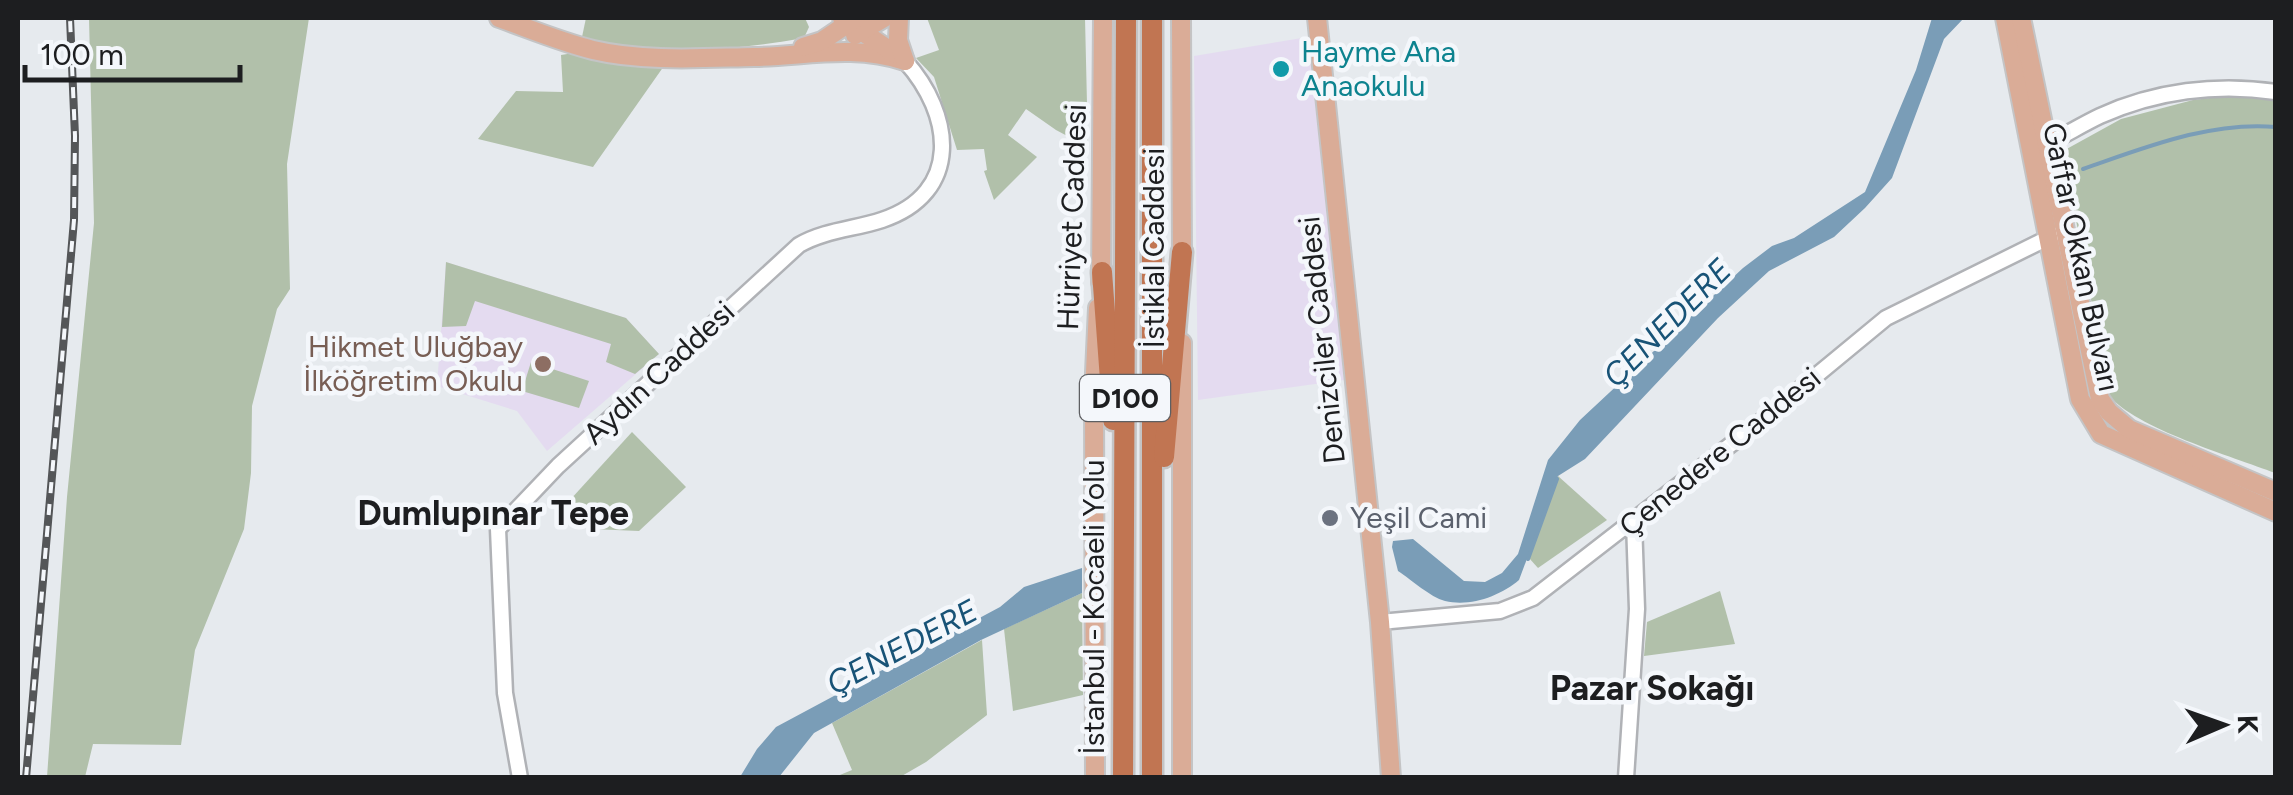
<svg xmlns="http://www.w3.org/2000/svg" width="2293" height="795" viewBox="0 0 2293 795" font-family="Figtree,sans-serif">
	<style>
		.education { fill: #e4dbf0 }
		.green { fill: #b1c0aa }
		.water { fill: #7a9db7 }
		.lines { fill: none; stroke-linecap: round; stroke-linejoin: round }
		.stream { stroke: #7a9db7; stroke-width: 4 }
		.minor-casing { stroke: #b0b2b6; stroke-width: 19 }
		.major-casing { stroke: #c4c4c5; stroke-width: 22 }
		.highway-casing { stroke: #c4c4c5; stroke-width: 25 }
		.minor { stroke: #fff; stroke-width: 14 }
		.major { stroke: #daac97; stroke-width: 18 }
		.highway { stroke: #c17552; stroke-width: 20 }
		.rail-casing { stroke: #545658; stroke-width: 8 }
		.rail { stroke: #f4f7fb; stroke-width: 4; stroke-dasharray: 11; stroke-linecap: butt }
		.culture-dot { fill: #0f9aa8; stroke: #f4f7fb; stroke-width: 4 }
		.education-dot { fill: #8d6e63; stroke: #f4f7fb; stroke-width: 4 }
		.worship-dot { fill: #6b7280; stroke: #f4f7fb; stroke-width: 4 }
		.labels { text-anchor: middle; stroke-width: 9; stroke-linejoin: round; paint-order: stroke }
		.shield { fill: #f4f7fb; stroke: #5e5f62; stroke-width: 2.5 }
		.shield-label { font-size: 28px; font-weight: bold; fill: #1d1e20 }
		.culture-label { font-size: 30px; fill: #0d838f; stroke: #f4f7fb; text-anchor: start }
		.street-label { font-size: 30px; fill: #1d1e20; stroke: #f4f7fb }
		.education-label { font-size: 30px; fill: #785e54; stroke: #f4f7fb; text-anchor: end }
		.worship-label { font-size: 30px; fill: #5b616d; stroke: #f4f7fb; text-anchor: start }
		.water-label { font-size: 32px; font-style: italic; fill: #185377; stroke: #f4f7fb }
		.quarter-label { font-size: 35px; font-weight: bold; fill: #1d1e20; stroke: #f4f7fb }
	</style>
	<rect width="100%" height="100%" fill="#e6eaee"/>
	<g class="education">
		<polygon points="1308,37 1344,380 1198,400 1194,56"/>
		<polygon points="446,262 626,318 659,354 547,451 517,411 437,386"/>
	</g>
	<g class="green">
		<polygon points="89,18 309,18 287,164 290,289 277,309 252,406 251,473 244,529 195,650 181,745 93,744 85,777 47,777 67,497 94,223"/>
		<path d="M 586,18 L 805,18 L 809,27 L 804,38 C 732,51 654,56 582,37 Z"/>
		<polygon points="927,18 1085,18 1088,147 1056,130 1026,109 1008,135 1037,157 994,200 984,171 987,170 984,149 957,150 934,77 916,58 939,50"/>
		<polygon points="592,50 671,56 593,167 478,139 516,91 563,92 561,55"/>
		<path d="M 2235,95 L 2275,100 L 2275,473 C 2234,457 2134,428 2109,395 L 2063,151 L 2121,119 L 2193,100 Z"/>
		<polygon points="446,262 626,318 659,354 635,374 606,362 611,344 475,301 466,326 442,327"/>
		<polygon points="531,362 589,381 579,408 522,391"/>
		<polygon points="632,432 686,487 639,531 591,529 570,500"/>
		<polygon points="1558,476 1607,520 1538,568 1529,558"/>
		<polygon points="1720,591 1735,644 1644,656 1647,622"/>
		<polygon points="1082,593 1083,695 1013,711 1004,629"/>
		<polygon points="982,640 987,715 926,762 900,777 835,777 852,770 832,723"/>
	</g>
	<g class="water">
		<path d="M 1932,18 L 1964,18 L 1944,39 L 1892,178 L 1865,208 L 1834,237 L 1769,271 L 1718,318 L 1585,459 L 1558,476 L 1519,580 C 1500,596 1471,607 1445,601 C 1430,597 1412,580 1398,571 L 1392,547 L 1393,541 L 1413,539 L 1464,581 L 1485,582 L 1502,573 L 1518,554 L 1548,460 L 1580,420 L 1743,268 L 1772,246 L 1794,238 L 1865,192 L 1916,70 Z"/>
		<polygon points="1082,568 1082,593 981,640 814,733 779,777 740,777 757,749 776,727 1000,607 1024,587"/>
	</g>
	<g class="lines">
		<g class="stream">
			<path d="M 2083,169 C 2144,148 2210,121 2276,127"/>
			<polyline points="1528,559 1557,479"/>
		</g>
		<g class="minor-casing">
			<g id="minor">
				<path d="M 2038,148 C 2059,139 2079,126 2100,116 C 2155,91 2217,83 2276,92"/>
				<polyline points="1380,622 1500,611 1533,598 1760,422 1886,318 2054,235"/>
				<path d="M 520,778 L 505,693 L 498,529 L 558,466 L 799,245 C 825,230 855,229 882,220 C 963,193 953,114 905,61"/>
				<polyline points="1626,778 1637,609 1634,522"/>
			</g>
		</g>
		<g class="major-casing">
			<g id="major">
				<path d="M 499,18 C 530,29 561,42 593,50 C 644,62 702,58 754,57 C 807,56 853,44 905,61"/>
				<polyline points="842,18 895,54"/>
				<polyline points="899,18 898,40 905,61"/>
				<polyline points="1181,18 1182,262"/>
				<polyline points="1317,18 1380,622 1391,778"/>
				<polyline points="2005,18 2080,399 2101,434 2276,512"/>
				<polyline points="2021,18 2100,399 2109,412 2129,429 2276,492"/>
				<polyline points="855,35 884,18"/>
				<polyline points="803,47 822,41 856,18"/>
				<polyline points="1101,282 1103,18"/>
				<polyline points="1095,778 1094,394 1098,308"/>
				<polyline points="1182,778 1182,343"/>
			</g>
		</g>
		<g class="highway-casing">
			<g id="highway">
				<polyline points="1152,18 1152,778"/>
				<polyline points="1102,272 1113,420"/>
				<polyline points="1164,457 1182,252"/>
				<polyline points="1123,778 1126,18"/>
			</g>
		</g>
		<use href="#minor" class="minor"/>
		<use href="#major" class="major"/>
		<use href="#highway" class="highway"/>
		<g class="rail-casing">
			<polyline id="rail" points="26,778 74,220 75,136 70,18"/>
		</g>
		<use href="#rail" class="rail"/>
	</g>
	<circle class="culture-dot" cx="1281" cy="69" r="10"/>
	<circle class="education-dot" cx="543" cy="364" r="10"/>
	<circle class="worship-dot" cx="1330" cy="518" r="10"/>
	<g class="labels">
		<rect class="shield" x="1080" y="375" width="90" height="46" rx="8"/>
		<g class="shield-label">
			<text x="1125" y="408">D100</text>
		</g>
		<g class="culture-label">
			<text x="1301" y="62">Hayme Ana<tspan x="1301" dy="34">Anaokulu</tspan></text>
		</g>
		<g class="street-label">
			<text transform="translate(1072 217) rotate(-88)" y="10">Hürriyet Caddesi</text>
			<text transform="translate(1154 248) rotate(-90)" y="10">İstiklal Caddesi</text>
			<text transform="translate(2081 257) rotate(78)" y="10">Gaffar Okkan Bulvarı</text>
			<text transform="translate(1322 340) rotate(-96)" y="10">Denizciler Caddesi</text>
			<text transform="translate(659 373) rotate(-43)" y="10">Aydın Caddesi</text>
			<text transform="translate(1720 452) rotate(-39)" y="10">Çenedere Caddesi</text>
			<text transform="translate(1094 607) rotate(-90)" y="10">İstanbul - Kocaeli Yolu</text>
		</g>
		<g class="education-label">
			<text x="523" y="357">Hikmet Uluğbay<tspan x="523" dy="34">İlköğretim Okulu</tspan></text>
		</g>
		<g class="worship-label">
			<text x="1350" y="528">Yeşil Cami</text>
		</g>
		<g class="water-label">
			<text transform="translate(1667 323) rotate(-45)" y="11">ÇENEDERE</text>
			<text transform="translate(902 647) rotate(-28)" y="11">ÇENEDERE</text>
		</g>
		<g class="quarter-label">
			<text x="493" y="525">Dumlupınar Tepe</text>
			<text x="1652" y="700">Pazar Sokağı</text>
		</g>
	</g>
	<rect width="2293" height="795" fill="none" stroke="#1d1e20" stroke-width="40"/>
	<g transform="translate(2223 725) rotate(88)" stroke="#f4f7fb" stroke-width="8" paint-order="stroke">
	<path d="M0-8L18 38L0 25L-18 38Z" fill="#1d1e20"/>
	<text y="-15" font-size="28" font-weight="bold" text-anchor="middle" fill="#1d1e20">K</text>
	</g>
	<path d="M25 65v15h215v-15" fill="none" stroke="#1d1e20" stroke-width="5"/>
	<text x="40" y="65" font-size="30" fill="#1d1e20" stroke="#f4f7fb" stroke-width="8" paint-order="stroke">100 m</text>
</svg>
